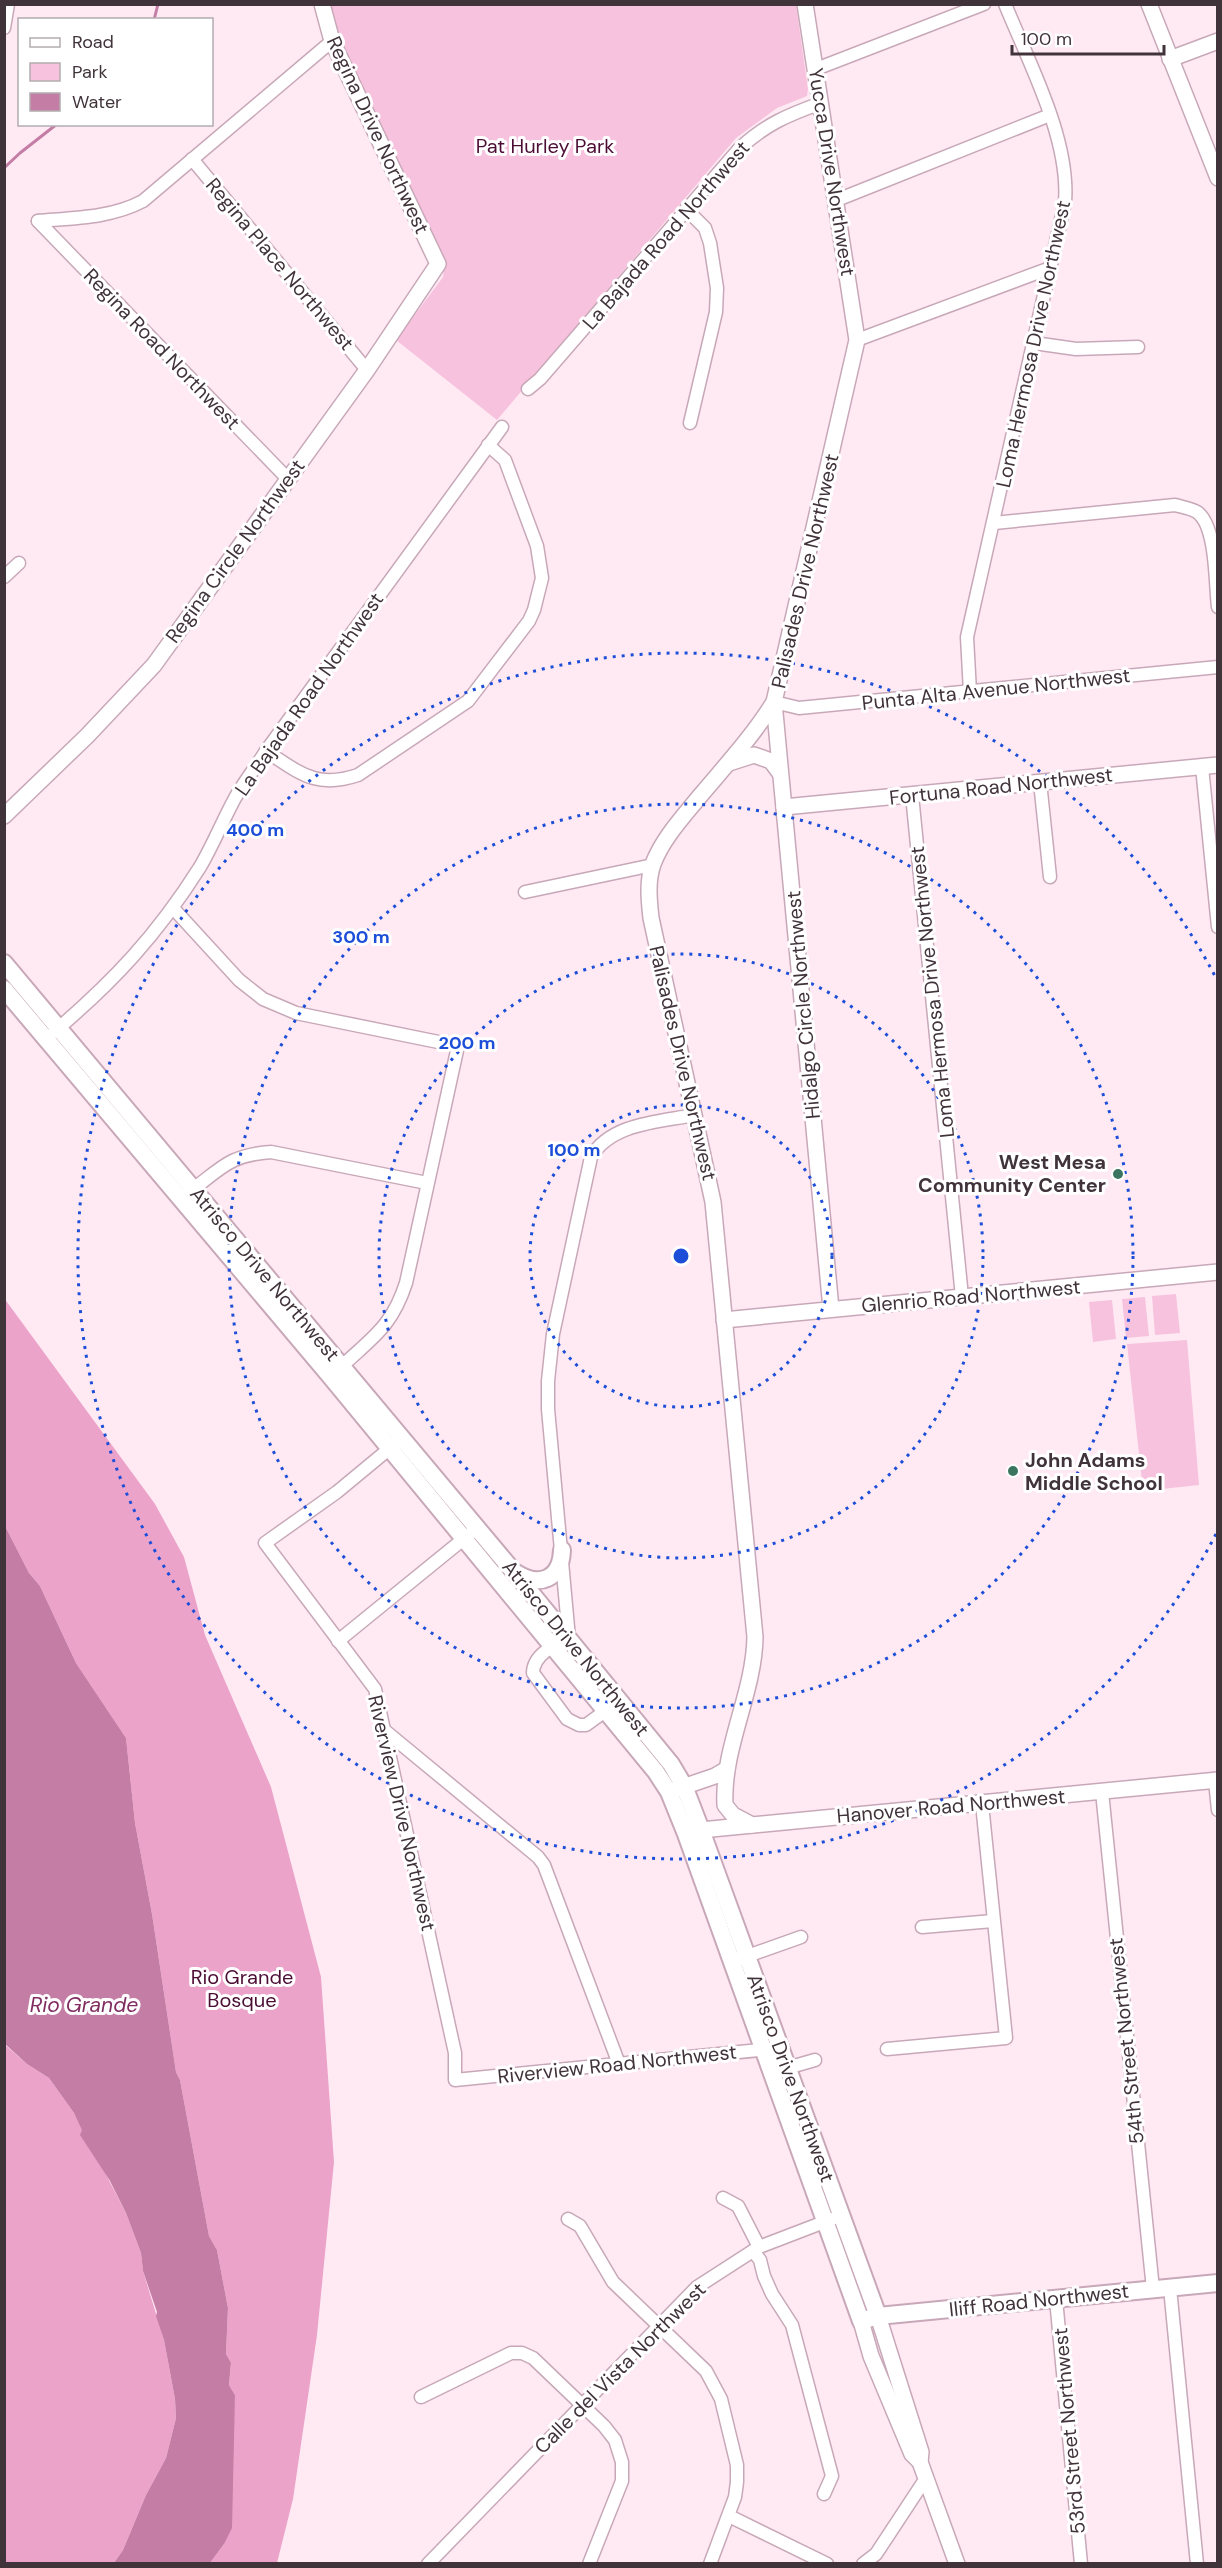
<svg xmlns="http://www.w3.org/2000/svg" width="1222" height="2568" viewBox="0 0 1222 2568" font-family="'DM Sans',sans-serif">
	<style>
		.green { fill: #f7c2de }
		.forest { fill: #eca3ca }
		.water { fill: #c47da4 }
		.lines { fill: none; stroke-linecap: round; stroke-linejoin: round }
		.stream { stroke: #c47da4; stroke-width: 3 }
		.minor-casing { stroke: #c8a8b8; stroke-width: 15 }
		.tertiary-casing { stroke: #c8a8b8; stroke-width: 18 }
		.secondary-casing { stroke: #c8a8b8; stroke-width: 20 }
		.minor { stroke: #fff; stroke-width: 12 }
		.tertiary { stroke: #fff; stroke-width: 15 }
		.secondary { stroke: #fff; stroke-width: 16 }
		.ring { fill: none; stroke: #1d4ed8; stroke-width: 3; stroke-dasharray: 3 6 }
		.poi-dot { fill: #3b755f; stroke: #fff; stroke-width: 2 }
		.labels { text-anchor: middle; stroke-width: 6; stroke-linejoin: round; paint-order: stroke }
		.street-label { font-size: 20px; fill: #40333a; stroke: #fff }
		.park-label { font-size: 20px; fill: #4c0d35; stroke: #fff }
		.poi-label { font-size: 20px; font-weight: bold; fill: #40333a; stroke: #fff; text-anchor: end }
		.water-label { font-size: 21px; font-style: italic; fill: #812d61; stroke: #fff }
		.centre { fill: #1d4ed8; stroke: #fff; stroke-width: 3 }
		.ring-label { font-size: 18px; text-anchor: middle; font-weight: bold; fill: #1d4ed8; stroke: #fff; stroke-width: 6; stroke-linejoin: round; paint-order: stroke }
	</style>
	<rect width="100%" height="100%" fill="#ffeaf4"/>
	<g class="green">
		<polygon points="328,5 796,5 808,89 807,96 777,108 736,138 497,420 396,340 443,277 445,260 342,45"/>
		<polygon points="1176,1294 1180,1333 1155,1335 1152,1296"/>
		<polygon points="1145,1297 1149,1336 1126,1338 1122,1299"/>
		<polygon points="1112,1300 1116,1339 1093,1342 1089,1302"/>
		<polygon points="1187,1340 1199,1485 1143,1491 1127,1344"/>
	</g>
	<g class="forest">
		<polygon points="4,1298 155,1504 184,1557 205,1635 271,1787 321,1977 334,2162 317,2335 293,2499 277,2563 210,2563 224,2544 235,2395 229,2385 231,2364 226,2354 228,2308 217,2250 209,2236 180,2080 176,2072 152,1914 135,1823 126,1738 76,1663 40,1586 29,1573 5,1526"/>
		<polygon points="4,2044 27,2064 49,2078 74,2113 126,2213 141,2253 143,2271 164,2340 175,2399 176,2418 166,2458 146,2495 123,2550 114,2563 5,2563"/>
	</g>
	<polygon class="water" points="5,1526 29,1573 40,1586 76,1663 126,1738 135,1823 152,1914 176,2072 180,2080 209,2236 217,2250 228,2308 226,2354 231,2363 229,2385 235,2395 232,2528 224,2544 210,2563 114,2563 123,2550 146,2495 166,2458 176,2418 175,2399 164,2340 156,2316 157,2312 143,2271 141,2253 126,2213 110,2181 80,2135 82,2130 74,2113 49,2078 27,2064 5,2044"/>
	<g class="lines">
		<g class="stream">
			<polyline points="154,20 158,4"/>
			<polyline points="4,168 20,153 57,124"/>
		</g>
		<g class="minor-casing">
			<g id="minor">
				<polyline points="4,28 8,4"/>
				<polyline points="816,69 984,4"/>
				<polyline points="192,159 367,370"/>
				<polyline points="837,200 1050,115"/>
				<polyline points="686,209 705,228 710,243 717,288 716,312 690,423"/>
				<polyline points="38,221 287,478"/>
				<path d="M 38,221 C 74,218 111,218 143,201 L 332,41"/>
				<polyline points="857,340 1050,268"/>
				<polyline points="1034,343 1076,349 1138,347"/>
				<path d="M 528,389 L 540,379 L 740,148 C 766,124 788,115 821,103"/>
				<path d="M 994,523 L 1175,505 C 1182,507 1190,508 1197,512 C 1217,526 1215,584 1218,607"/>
				<polyline points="4,577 19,563"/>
				<path d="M 970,692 L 967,637 L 1065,202 C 1070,139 1029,63 1005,4"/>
				<polyline points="774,702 799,708 1218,667"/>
				<path d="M 266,751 C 300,773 316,789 358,775 L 468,701 L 529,621 L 534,610 L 542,578 L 537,546 L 505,460 L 488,445"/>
				<polyline points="1202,767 1218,927"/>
				<polyline points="1040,782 1050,877"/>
				<polyline points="912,795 962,1297"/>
				<polyline points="525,892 653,865"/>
				<path d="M 173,908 L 239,980 L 263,999 L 296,1013 L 458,1046 L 406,1283 C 391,1329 371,1338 338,1370"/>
				<path d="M 54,1032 C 114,981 157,935 200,867 C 213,845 223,820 235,798 C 244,782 256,767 266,751 L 502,427"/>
				<path d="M 188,1193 C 221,1169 228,1155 271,1152 L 427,1183"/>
				<polyline points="395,1444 337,1492 265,1543 375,1689 455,2053 455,2080 770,2049"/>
				<polyline points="338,1641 477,1528"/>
				<path d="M 612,1706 L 586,1725 L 579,1725 L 567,1719 L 533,1673 C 533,1655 554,1645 569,1638 L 548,1409 L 548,1381 L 553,1334 L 591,1157 C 611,1123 659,1122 694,1115"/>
				<polyline points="384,1730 538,1857 544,1865 619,2064"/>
				<polyline points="1215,1781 1218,1810"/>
				<polyline points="1102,1792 1153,2289"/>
				<polyline points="922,1927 993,1921"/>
				<polyline points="739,1959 801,1937"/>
				<polyline points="887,2049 1006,2038 982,1804"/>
				<polyline points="787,2068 815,2060"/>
				<polyline points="723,2198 738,2206 759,2247"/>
				<polyline points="568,2219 580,2226 613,2282 706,2371 721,2399 737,2465 737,2482 735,2497 710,2564"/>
				<polyline points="753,2251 760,2260 764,2276 772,2294 792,2325 832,2476 824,2494"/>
				<polyline points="1170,2288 1197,2564"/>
				<polyline points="1056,2299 1081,2564"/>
				<polyline points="421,2397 511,2353 522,2353 533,2358 604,2426 615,2440 622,2462 622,2481 589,2564"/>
				<polyline points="729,2516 827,2564"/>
				<polyline points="428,2564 697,2287 759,2247 832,2219"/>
				<polyline points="863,2564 876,2554 926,2478"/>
			</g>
		</g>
		<g class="tertiary-casing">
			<g id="tertiary">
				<polyline points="1149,4 1218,178"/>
				<polyline points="1170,59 1218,41"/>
				<polyline points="774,702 831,1309"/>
				<polyline points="729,763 754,755 771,761 780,773"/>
				<polyline points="784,807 1218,765"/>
				<polyline points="4,816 87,736 154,665 367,370 438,264 332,41 322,4"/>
				<polyline points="724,1320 1218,1272"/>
				<polyline points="674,1790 715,1776 727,1769"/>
				<path d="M 752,1825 L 733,1815 L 725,1805 C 722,1748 754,1694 755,1637 L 713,1202 L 651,918 C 649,900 647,881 653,864 C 663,838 683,817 700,796 C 726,765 753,736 774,702 L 857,340 L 805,4"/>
				<polyline points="691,1833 701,1830 1218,1780"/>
				<polyline points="878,2316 921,2452 920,2462"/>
				<polyline points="861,2321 871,2356 912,2454 920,2462 957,2564"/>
			</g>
		</g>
		<g class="secondary-casing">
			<g id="secondary">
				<polyline points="4,963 513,1571 671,1764 684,1786 701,1830 878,2316"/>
				<polyline points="4,989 331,1377 656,1772 669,1792 686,1834 861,2321 878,2316 1218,2283"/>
				<path d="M 516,1573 C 540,1588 561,1579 562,1550"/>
			</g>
		</g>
		<use href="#minor" class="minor"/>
		<use href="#tertiary" class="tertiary"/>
		<use href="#secondary" class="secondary"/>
	</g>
	<g class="ring">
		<circle cx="681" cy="1256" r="151"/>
		<circle cx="681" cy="1256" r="302"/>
		<circle cx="681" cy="1256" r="452"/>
		<path d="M1216 1534A603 603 0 1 1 1216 978"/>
	</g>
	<g class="poi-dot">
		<circle cx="1118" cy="1174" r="6"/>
		<circle cx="1013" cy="1471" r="6"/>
	</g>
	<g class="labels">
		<g class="street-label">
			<text transform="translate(378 135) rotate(65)" y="7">Regina Drive Northwest</text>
			<text transform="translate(832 172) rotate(81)" y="7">Yucca Drive Northwest</text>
			<text transform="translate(666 235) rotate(-49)" y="7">La Bajada Road Northwest</text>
			<text transform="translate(280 264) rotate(50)" y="7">Regina Place Northwest</text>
			<text transform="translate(1033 344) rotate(-78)" y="7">Loma Hermosa Drive Northwest</text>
			<text transform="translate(162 349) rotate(46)" y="7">Regina Road Northwest</text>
			<text transform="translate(235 551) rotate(-54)" y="7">Regina Circle Northwest</text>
			<text transform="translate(805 571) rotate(-77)" y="7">Palisades Drive Northwest</text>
			<text transform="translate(996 689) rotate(-6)" y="7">Punta Alta Avenue Northwest</text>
			<text transform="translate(309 694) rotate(-55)" y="7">La Bajada Road Northwest</text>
			<text transform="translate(1001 786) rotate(-6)" y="7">Fortuna Road Northwest</text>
			<text transform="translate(932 992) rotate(-96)" y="7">Loma Hermosa Drive Northwest</text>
			<text transform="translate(803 1005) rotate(-95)" y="7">Hidalgo Circle Northwest</text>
			<text transform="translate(683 1063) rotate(77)" y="7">Palisades Drive Northwest</text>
			<text transform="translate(265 1274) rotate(50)" y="7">Atrisco Drive Northwest</text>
			<text transform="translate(971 1296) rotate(-5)" y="7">Glenrio Road Northwest</text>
			<text transform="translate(576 1648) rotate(51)" y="7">Atrisco Drive Northwest</text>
			<text transform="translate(951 1806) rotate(-5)" y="7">Hanover Road Northwest</text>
			<text transform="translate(402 1813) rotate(77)" y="7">Riverview Drive Northwest</text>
			<text transform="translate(1126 2041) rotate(-96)" y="7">54th Street Northwest</text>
			<text transform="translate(617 2064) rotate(-6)" y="7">Riverview Road Northwest</text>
			<text transform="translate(791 2078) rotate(70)" y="7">Atrisco Drive Northwest</text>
			<text transform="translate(1039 2300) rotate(-6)" y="7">Iliff Road Northwest</text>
			<text transform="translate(620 2368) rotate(-45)" y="7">Calle del Vista Northwest</text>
			<text transform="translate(1069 2431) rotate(-95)" y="7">53rd Street Northwest</text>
		</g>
		<g class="park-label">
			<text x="545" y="153">Pat Hurley Park</text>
			<text x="242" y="1984">Rio Grande<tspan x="242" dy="23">Bosque</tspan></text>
		</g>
		<g class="poi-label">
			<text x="1106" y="1169">West Mesa<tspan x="1106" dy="23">Community Center</tspan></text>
			<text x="1025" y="1467" text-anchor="start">John Adams<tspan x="1025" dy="23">Middle School</tspan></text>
		</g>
		<g class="water-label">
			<text x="84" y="2012">Rio Grande</text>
		</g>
	</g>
	<circle cx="681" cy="1256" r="9" class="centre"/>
	<g class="ring-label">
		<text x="255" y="836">400 m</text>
		<text x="361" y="943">300 m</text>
		<text x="467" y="1049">200 m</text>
		<text x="574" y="1156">100 m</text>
	</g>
	<rect width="1222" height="2568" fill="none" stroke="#40333a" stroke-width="12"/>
	<rect x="18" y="18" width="195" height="108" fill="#ffffff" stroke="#b3adb0" stroke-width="1.5"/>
	<rect x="30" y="38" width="30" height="9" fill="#ffffff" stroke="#b3adb0" stroke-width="1.5"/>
	<text x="72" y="48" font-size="18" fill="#40333a">Road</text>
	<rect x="30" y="63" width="30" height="18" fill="#f7c2de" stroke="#b3adb0" stroke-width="1.5"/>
	<text x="72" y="78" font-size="18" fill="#40333a">Park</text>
	<rect x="30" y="93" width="30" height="18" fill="#c47da4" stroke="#b3adb0" stroke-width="1.5"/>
	<text x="72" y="108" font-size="18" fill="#40333a">Water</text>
	<path d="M1012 45v9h152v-9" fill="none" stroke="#40333a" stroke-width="3"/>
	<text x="1021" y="45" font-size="18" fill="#40333a" stroke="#ffffff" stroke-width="4.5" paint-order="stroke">100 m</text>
</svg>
